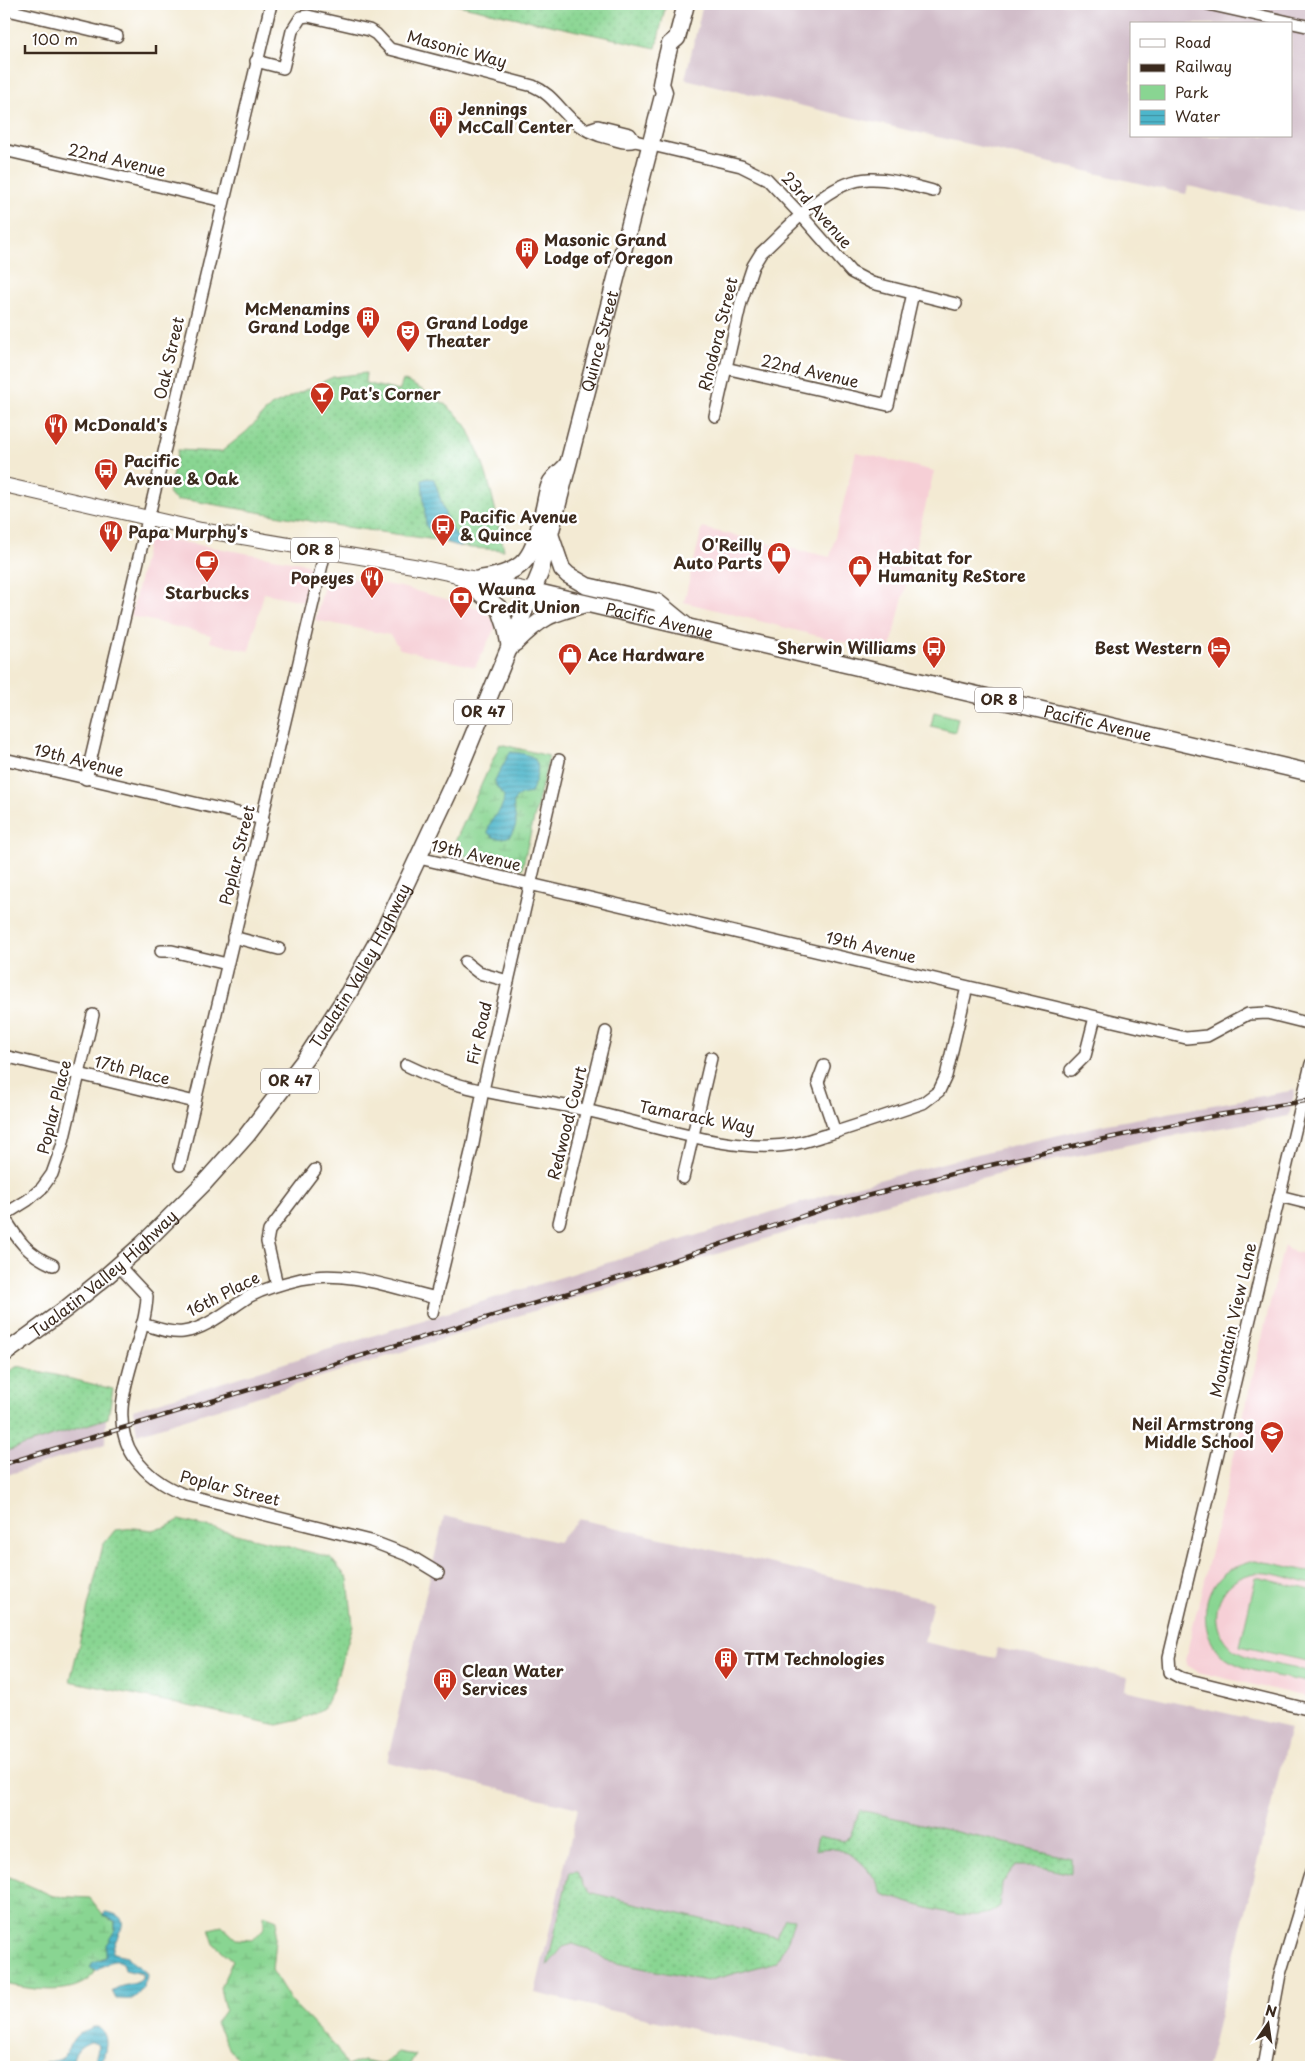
<svg xmlns="http://www.w3.org/2000/svg" width="1315" height="2071" viewBox="0 0 1315 2071" font-family="'Playpen Sans',sans-serif">
	<style>
		.built { fill: #f6cfd6 }
		.industrial { fill: #d1bdc9; fill-rule: evenodd }
		.grass { fill: url(#grass-dots); stroke: #628058 }
		.wetland { fill: url(#wetland-marsh); stroke: #628058 }
		.park { fill: #89d592; stroke: #628058 }
		.water { fill: url(#water-rules); stroke: #447074 }
		.lines { fill: none; stroke-linecap: round; stroke-linejoin: round }
		.minor-casing { stroke: #574739; stroke-width: 14 }
		.major-casing { stroke: #574739; stroke-width: 16 }
		.highway-casing { stroke: #574739; stroke-width: 19 }
		.minor { stroke: #fff; stroke-width: 11 }
		.major { stroke: #fff; stroke-width: 14 }
		.highway { stroke: #fff; stroke-width: 16 }
		.rail-casing { stroke: #3b2a1e; stroke-width: 4.5 }
		.rail { stroke: #fff; stroke-width: 2.5; stroke-dasharray: 8; stroke-linecap: butt }
		.labels { text-anchor: middle; stroke-width: 5; stroke-linejoin: round; paint-order: stroke }
		.shield { fill: #fff; stroke: #766a62; stroke-width: 1 }
		.shield-label { font-size: 15px; font-weight: bold; fill: #3b2a1e }
		.street-label { font-size: 16px; fill: #3b2a1e; stroke: #fff }
		.poi-label { font-size: 16px; font-weight: bold; fill: #3b2a1e; stroke: #fff; text-anchor: start }
	</style>
	<defs>
		<pattern id="grass-dots" width="8" height="8" patternUnits="userSpaceOnUse" patternTransform="scale(1.25)"><rect width="8" height="8" fill="#89d592"/><path d="M2 2h.1M6 6h.1" fill="none" stroke="#77b77d" stroke-width="1.8" stroke-linecap="round"/></pattern>
		<pattern id="wetland-marsh" width="20" height="14" patternUnits="userSpaceOnUse" patternTransform="scale(1.25)"><rect width="20" height="14" fill="#89d592"/><path d="M1 5h8M5 5V1M11 12h8M15 12V8" fill="none" stroke="#77b77d"/></pattern>
		<pattern id="water-rules" width="6" height="5" patternUnits="userSpaceOnUse" patternTransform="scale(1.25)"><rect width="6" height="5" fill="#4db6cb"/><path d="M0 2.5h6" fill="none" stroke="#4194a4"/></pattern>
	</defs>
	<rect width="100%" height="100%" fill="#fff"/>
	<filter id="ink" filterUnits="userSpaceOnUse"><feTurbulence type="fractalNoise" baseFrequency=".02" numOctaves="2"/><feDisplacementMap in="SourceGraphic" scale="10" xChannelSelector="R" yChannelSelector="G"/><feConvolveMatrix kernelMatrix="1 2 1 2 8 2 1 2 1" color-interpolation-filters="sRGB"/></filter>
	<filter id="wash" filterUnits="userSpaceOnUse"><feTurbulence type="fractalNoise" baseFrequency=".0096" numOctaves="4" result="noise"/><feDisplacementMap in="SourceGraphic" scale="20" xChannelSelector="R" yChannelSelector="G"/><feGaussianBlur stdDeviation="1.12" result="paint"/><feColorMatrix in="noise" values="0 0 0 0 0 0 0 0 0 0 0 0 0 0 0 0 0 1.4 0 .05"/><feComposite in="paint" operator="in"/></filter>
	<g filter="url(#wash)">
		<rect width="100%" height="100%" fill="#f3ead3"/>
		<g class="built">
			<polygon points="856,452 934,471 889,654 684,602 702,528 830,557"/>
			<polygon points="155,537 307,564 313,572 306,602 264,593 249,651 210,642 211,635 131,616 148,541"/>
			<polygon points="327,574 401,587 486,610 496,626 475,667 400,649 390,635 315,620"/>
			<polygon points="1284,1245 1289,1250 1311,1256 1311,1698 1198,1672 1187,1665 1185,1660"/>
		</g>
		<g class="industrial">
			<path d="M 703,4 L 1311,4 L 1311,214 L 1188,186 L 1186,194 L 685,79 ZM 1131,24 L 1291,24 L 1291,136 L 1131,136 Z"/>
			<polygon points="1295,1090 1289,1116 1147,1141 1032,1165 919,1194 807,1226 137,1434 133,1410 852,1187 993,1150 1107,1124"/>
			<polygon points="106,1419 105,1444 4,1476 4,1451"/>
			<polygon points="444,1516 558,1542 579,1519 933,1601 924,1642 995,1658 997,1648 1127,1677 1125,1690 1290,1728 1207,2067 858,2067 535,1993 578,1808 387,1762"/>
		</g>
		<g class="grass">
			<polygon points="453,4 666,4 656,48"/>
			<path d="M 366,373 L 365,383 L 399,391 L 403,380 C 426,391 450,404 466,425 C 469,429 471,436 474,442 C 490,476 496,514 504,550 L 471,548 L 429,539 L 333,525 L 188,500 L 177,501 L 168,494 L 178,450 L 221,452 L 246,432 L 271,406 L 333,377 Z"/>
			<polygon points="18,1366 113,1389 108,1418 4,1452 4,1374"/>
			<polygon points="179,1520 330,1557 348,1579 353,1625 333,1689 323,1709 300,1720 278,1725 70,1681 103,1545 115,1530 135,1528 152,1530 166,1527"/>
			<path d="M 860,1810 L 1071,1858 L 1071,1874 L 1036,1866 L 1015,1866 L 1002,1883 L 1000,1906 C 996,1909 991,1913 986,1914 C 960,1920 908,1903 883,1894 C 870,1866 848,1842 815,1850 L 818,1836 L 843,1841 L 850,1836 Z"/>
			<polygon points="578,1871 583,1885 592,1893 776,1937 785,1918 794,1919 788,1940 776,1962 707,1981 606,1961 591,1950 573,1944 563,1947 547,1966 569,1872"/>
		</g>
		<g class="wetland">
			<polygon points="500,744 549,756 522,869 458,854 453,846"/>
			<path d="M 10,1877 L 53,1896 L 90,1898 L 106,1918 L 115,1921 L 115,1930 L 106,1957 L 100,1959 L 93,1971 L 96,1971 C 77,1999 32,1989 4,1984 L 4,1878 Z"/>
			<polygon points="264,1915 277,1920 272,1970 291,2001 335,2046 347,2066 363,2060 383,2064 398,2052 415,2055 410,2064 405,2067 243,2067 228,2047 216,2023 225,2010 220,1988 233,1960 214,1944 209,1929 222,1926 236,1939 253,1940 264,1928"/>
		</g>
		<g class="park">
			<polygon points="934,712 958,718 955,732 931,726"/>
			<path d="M 1253,1561 L 1272,1563 L 1311,1572 L 1311,1584 C 1293,1580 1269,1569 1251,1574 C 1215,1582 1204,1627 1234,1650 C 1249,1661 1292,1667 1311,1672 L 1311,1683 C 1285,1677 1254,1674 1230,1661 C 1201,1645 1198,1602 1219,1578 C 1228,1568 1241,1565 1253,1561 Z"/>
			<polygon points="1256,1577 1311,1590 1311,1662 1240,1646"/>
		</g>
		<g class="water">
			<polygon points="428,478 434,479 448,523 460,541 461,547 437,539 426,526 422,480"/>
			<path d="M 510,752 C 544,754 541,767 531,793 C 528,794 522,794 519,796 C 509,801 516,814 516,822 C 516,827 513,832 510,836 C 502,839 495,840 488,833 C 487,818 504,814 504,796 L 496,786 L 495,780 Z"/>
			<path d="M 106,1912 C 140,1917 110,1940 113,1953 L 127,1956 C 132,1965 143,1966 147,1975 C 147,1982 140,1995 132,1999 C 128,2000 120,1999 116,1999 L 112,1991 C 121,1983 133,1987 142,1979 L 142,1974 L 125,1970 L 123,1963 C 113,1957 105,1965 96,1971 L 90,1968 L 92,1963 L 106,1957 L 106,1945 L 115,1930 L 115,1921 L 103,1916 L 104,1913 Z"/>
			<path d="M 93,2027 L 98,2027 C 112,2037 104,2053 101,2067 L 93,2067 L 98,2048 L 97,2044 L 91,2042 C 80,2045 71,2055 73,2067 L 42,2067 L 45,2062 C 72,2060 62,2052 76,2036 C 80,2032 88,2032 93,2027 Z"/>
		</g>
	</g>
	<g filter="url(#ink)">
		<g class="lines">
			<g class="minor-casing">
				<g id="minor">
					<polyline points="1208,4 1311,27"/>
					<polyline points="4,9 117,36"/>
					<path d="M 256,61 L 283,68 L 292,31 L 301,17 L 308,16 L 369,30 L 376,34 L 390,49 L 533,86 C 550,93 558,107 571,119 C 582,129 598,136 612,139 C 620,141 626,144 635,141 L 741,166 L 767,179 L 802,216 L 851,272 L 872,283 L 956,304"/>
					<polyline points="589,129 598,126 630,134 635,141"/>
					<polyline points="4,150 223,201"/>
					<polyline points="725,368 888,405 913,293"/>
					<path d="M 715,416 L 741,302 L 753,266 L 761,253 C 790,227 828,180 869,179 C 891,178 913,186 933,191"/>
					<polyline points="4,759 263,819"/>
					<polyline points="86,779 271,4"/>
					<polyline points="419,858 1186,1038 1207,1036 1248,1014 1267,1013 1311,1024"/>
					<polyline points="233,937 279,949"/>
					<polyline points="161,951 172,951 227,964"/>
					<polyline points="465,962 479,973 508,981"/>
					<polyline points="4,1056 195,1102"/>
					<polyline points="1311,1064 1169,1657 1170,1672 1181,1678 1311,1710"/>
					<path d="M 406,1065 C 461,1093 526,1097 585,1110 C 646,1123 733,1155 793,1144 C 804,1142 815,1138 826,1135 C 859,1125 891,1114 923,1103 L 939,1091 L 946,1076 L 967,987"/>
					<polyline points="824,1066 818,1082 835,1132"/>
					<polyline points="1071,1070 1085,1056 1095,1017"/>
					<polyline points="180,1165 325,552"/>
					<polyline points="683,1178 711,1058"/>
					<polyline points="1279,1196 1311,1204"/>
					<polyline points="4,1215 28,1200 42,1188 52,1174 62,1146 93,1015"/>
					<path d="M 4,1217 C 18,1240 27,1254 53,1265"/>
					<polyline points="559,1223 606,1032"/>
					<path d="M 119,1266 L 147,1296 C 145,1348 101,1408 134,1457 C 147,1475 162,1486 183,1494 L 371,1541 L 410,1556 L 438,1573"/>
					<polyline points="277,1285 267,1242 269,1231 315,1170"/>
					<polyline points="432,1313 473,1144 483,1090 559,760"/>
					<path d="M 142,1324 C 154,1327 170,1334 183,1332 C 207,1329 230,1308 250,1296 C 266,1288 284,1283 301,1279 C 346,1269 393,1288 436,1298"/>
					<polyline points="1263,2067 1280,1974 1311,1871"/>
				</g>
			</g>
			<g class="major-casing">
				<polyline id="major" points="4,485 201,530 419,567 533,591"/>
			</g>
			<g class="highway-casing">
				<g id="highway">
					<polyline points="550,534 562,569 568,575 587,586 657,602 685,625"/>
					<polyline points="459,576 500,609 506,627 510,648"/>
					<path d="M 479,579 C 531,572 533,554 544,508 C 546,500 547,489 551,482 C 555,476 562,471 567,465"/>
					<path id="s1" d="M 533,591 L 1311,773"/>
					<path d="M 515,643 C 542,616 550,614 586,604"/>
					<path id="s2" d="M 4,1354 L 67,1308 L 103,1279 L 143,1244 L 205,1182 L 247,1135 L 306,1058 L 349,992 L 386,926 L 456,777 L 540,573 L 664,92 L 661,84 L 665,64 L 670,44 L 677,38 L 686,4"/>
				</g>
			</g>
			<use href="#minor" class="minor"/>
			<use href="#major" class="major"/>
			<use href="#highway" class="highway"/>
			<g class="rail-casing">
				<polyline id="rail" points="4,1464 648,1269 847,1201 952,1174 1104,1139 1218,1115 1311,1100"/>
			</g>
			<use href="#rail" class="rail"/>
		</g>
	</g>
	<defs>
		<g id="building-pin" transform="scale(1.25)"><path d="M0 17L-7.5 6A9.5 9.5 0 1 1 7.5 6Z" fill="#c8321e" stroke="#fff"/><path d="M-4-6H4V6H1V3H-1V6H-4ZM-2.5-4.3h1.7v1.8h-1.7ZM.8-4.3h1.7v1.8H.8ZM-2.5-1h1.7V.8h-1.7ZM.8-1h1.7V.8H.8Z" fill="#fff"/></g>
		<g id="theatre-pin" transform="scale(1.25)"><path d="M0 17L-7.5 6A9.5 9.5 0 1 1 7.5 6Z" fill="#c8321e" stroke="#fff"/><path d="M-5-5.5Q0-4 5-5.5V0Q5 5 0 6Q-5 5-5 0ZM-3.3-2.5H-1v1.5H-3.3ZM1-2.5H3.3v1.5H1ZM-2.8 1Q0 5.5 2.8 1Z" fill="#fff"/></g>
		<g id="bar-pin" transform="scale(1.25)"><path d="M0 17L-7.5 6A9.5 9.5 0 1 1 7.5 6Z" fill="#c8321e" stroke="#fff"/><path d="M-6-5H6L.8 .8V4.5H3.5V6h-7V4.5H-.8V.8Z" fill="#fff"/></g>
		<g id="restaurant-pin" transform="scale(1.25)"><path d="M0 17L-7.5 6A9.5 9.5 0 1 1 7.5 6Z" fill="#c8321e" stroke="#fff"/><path d="M-5-6h1v4h1v-4h1v4h1v-4h1v5L-1.5 .5V6h-2V.5L-5-1ZM5-6V6H3V1.5H1.5Q1.5-4 5-6Z" fill="#fff"/></g>
		<g id="bus-pin" transform="scale(1.25)"><path d="M0 17L-7.5 6A9.5 9.5 0 1 1 7.5 6Z" fill="#c8321e" stroke="#fff"/><path d="M-5-6H5V4H4V6H2V4H-2V6H-4V4H-5ZM-3.5-4V0h7V-4ZM-3.5 1.2v1.5H-2V1.2ZM2 1.2v1.5H3.5V1.2Z" fill="#fff"/></g>
		<g id="shop-pin" transform="scale(1.25)"><path d="M0 17L-7.5 6A9.5 9.5 0 1 1 7.5 6Z" fill="#c8321e" stroke="#fff"/><path d="M-5-2.5h2.3a2.7 3.5 0 0 1 5.4 0H5L5.5 6h-11ZM-1.5-2.5h3a1.5 2.3 0 0 0-3 0Z" fill="#fff"/></g>
		<g id="cafe-pin" transform="scale(1.25)"><path d="M0 17L-7.5 6A9.5 9.5 0 1 1 7.5 6Z" fill="#c8321e" stroke="#fff"/><path d="M-5.5-4.5H6V0H3Q3 3.5 0 3.5H-2.5Q-5.5 3.5-5.5 0ZM3-3.2v2h1.7v-2ZM-6 4.5H4V6H-6Z" fill="#fff"/></g>
		<g id="bank-pin" transform="scale(1.25)"><path d="M0 17L-7.5 6A9.5 9.5 0 1 1 7.5 6Z" fill="#c8321e" stroke="#fff"/><path d="M-6-4H6V4H-6ZM0-2.3a2.3 2.3 0 1 0 0 4.6a2.3 2.3 0 1 0 0-4.6Z" fill="#fff"/></g>
		<g id="hotel-pin" transform="scale(1.25)"><path d="M0 17L-7.5 6A9.5 9.5 0 1 1 7.5 6Z" fill="#c8321e" stroke="#fff"/><path d="M-6-4.5h1.5V1H6V5H4.5V3h-9V5H-6ZM-4 0a1.8 1.8 0 1 1 3.6 0ZM.5 0V-2.5h3Q6-2.5 6 0Z" fill="#fff"/></g>
		<g id="school-pin" transform="scale(1.25)"><path d="M0 17L-7.5 6A9.5 9.5 0 1 1 7.5 6Z" fill="#c8321e" stroke="#fff"/><path d="M0-5L7-2L0 1L-7-2ZM-4 1L0 2.5L4 1V4Q0 6-4 4Z" fill="#fff"/></g>
	</defs>
	<g fill-rule="evenodd">
		<use href="#building-pin" x="441" y="118"/>
		<use href="#building-pin" x="527" y="249"/>
		<use href="#building-pin" x="368" y="318"/>
		<use href="#theatre-pin" x="408" y="332"/>
		<use href="#bar-pin" x="322" y="394"/>
		<use href="#restaurant-pin" x="56" y="425"/>
		<use href="#bus-pin" x="106" y="470"/>
		<use href="#bus-pin" x="443" y="526"/>
		<use href="#restaurant-pin" x="111" y="532"/>
		<use href="#shop-pin" x="779" y="554"/>
		<use href="#cafe-pin" x="207" y="562"/>
		<use href="#shop-pin" x="860" y="567"/>
		<use href="#restaurant-pin" x="372" y="578"/>
		<use href="#bank-pin" x="461" y="598"/>
		<use href="#bus-pin" x="934" y="648"/>
		<use href="#hotel-pin" x="1219" y="648"/>
		<use href="#shop-pin" x="570" y="655"/>
		<use href="#school-pin" x="1272" y="1433"/>
		<use href="#building-pin" x="726" y="1659"/>
		<use href="#building-pin" x="445" y="1680"/>
	</g>
	<g class="labels">
		<g class="shield">
			<rect x="291" y="537.5" width="48" height="25" rx="4"/>
			<rect x="975" y="687.5" width="48" height="25" rx="4"/>
			<rect x="454" y="699.5" width="58" height="25" rx="4"/>
			<rect x="261" y="1068.5" width="58" height="25" rx="4"/>
		</g>
		<g class="shield-label">
			<text x="315" y="555">OR 8</text>
			<text x="999" y="705">OR 8</text>
			<text x="483" y="717">OR 47</text>
			<text x="290" y="1086">OR 47</text>
		</g>
		<g class="street-label">
			<text transform="translate(457 49) rotate(15)" y="6">Masonic Way</text>
			<text transform="translate(117 160) rotate(13)" y="6">22nd Avenue</text>
			<text transform="translate(817 210) rotate(48)" y="6">23rd Avenue</text>
			<text transform="translate(718 334) rotate(-76)" y="6">Rhodora Street</text>
			<text dy="6" stroke="none"><textPath href="#s2" startOffset="1204">Quince Street</textPath></text>
			<text transform="translate(169 358) rotate(-77)" y="6">Oak Street</text>
			<text transform="translate(810 371) rotate(13)" y="6">22nd Avenue</text>
			<text dy="6" stroke="none"><textPath href="#s1" startOffset="130">Pacific Avenue</textPath></text>
			<text dy="6" stroke="none"><textPath href="#s1" startOffset="580">Pacific Avenue</textPath></text>
			<text transform="translate(79 760) rotate(14)" y="6">19th Avenue</text>
			<text transform="translate(237 855) rotate(-76)" y="6">Poplar Street</text>
			<text transform="translate(476 855) rotate(13)" y="6">19th Avenue</text>
			<text transform="translate(871 947) rotate(13)" y="6">19th Avenue</text>
			<text dy="6" stroke="none"><textPath href="#s2" startOffset="532">Tualatin Valley Highway</textPath></text>
			<text transform="translate(479 1033) rotate(-77)" y="6">Fir Road</text>
			<text transform="translate(132 1070) rotate(14)" y="6">17th Place</text>
			<text transform="translate(54 1107) rotate(-76)" y="6">Poplar Place</text>
			<text transform="translate(697 1117) rotate(11)" y="6">Tamarack Way</text>
			<text transform="translate(567 1123) rotate(-76)" y="6">Redwood Court</text>
			<text dy="6" stroke="none"><textPath href="#s2" startOffset="128">Tualatin Valley Highway</textPath></text>
			<text transform="translate(223 1294) rotate(-27)" y="6">16th Place</text>
			<text transform="translate(1233 1320) rotate(-77)" y="6">Mountain View Lane</text>
			<text transform="translate(230 1488) rotate(14)" y="6">Poplar Street</text>
		</g>
		<g class="poi-label">
			<text x="458" y="115">Jennings<tspan x="458" dy="18">McCall Center</tspan></text>
			<text x="544" y="246">Masonic Grand<tspan x="544" dy="18">Lodge of Oregon</tspan></text>
			<text x="350" y="315" text-anchor="end">McMenamins<tspan x="350" dy="18">Grand Lodge</tspan></text>
			<text x="426" y="329">Grand Lodge<tspan x="426" dy="18">Theater</tspan></text>
			<text x="340" y="400">Pat's Corner</text>
			<text x="74" y="431">McDonald's</text>
			<text x="124" y="467">Pacific<tspan x="124" dy="18">Avenue &amp; Oak</tspan></text>
			<text x="460" y="523">Pacific Avenue<tspan x="460" dy="18">&amp; Quince</tspan></text>
			<text x="128" y="538">Papa Murphy's</text>
			<text x="762" y="551" text-anchor="end">O'Reilly<tspan x="762" dy="18">Auto Parts</tspan></text>
			<text x="878" y="564">Habitat for<tspan x="878" dy="18">Humanity ReStore</tspan></text>
			<text x="354" y="584" text-anchor="end">Popeyes</text>
			<text x="478" y="595">Wauna<tspan x="478" dy="18">Credit Union</tspan></text>
			<text x="207" y="599" text-anchor="middle">Starbucks</text>
			<text x="916" y="654" text-anchor="end">Sherwin Williams</text>
			<text x="1202" y="654" text-anchor="end">Best Western</text>
			<text x="588" y="661">Ace Hardware</text>
			<text x="1254" y="1430" text-anchor="end">Neil Armstrong<tspan x="1254" dy="18">Middle School</tspan></text>
			<text x="744" y="1665">TTM Technologies</text>
			<text x="462" y="1677">Clean Water<tspan x="462" dy="18">Services</tspan></text>
		</g>
	</g>
	<rect width="1315" height="2071" fill="none" stroke="#fff" stroke-width="20"/>
	<rect x="1130" y="22" width="162" height="115" fill="#ffffff" stroke="#b1aaa5"/>
	<rect x="1140" y="39" width="25" height="8" fill="#ffffff" stroke="#b1aaa5"/>
	<text x="1175" y="48" font-size="15" fill="#3b2a1e">Road</text>
	<rect x="1140" y="64" width="25" height="8" fill="#3b2a1e" stroke="#b1aaa5"/>
	<text x="1175" y="72" font-size="15" fill="#3b2a1e">Railway</text>
	<rect x="1140" y="85" width="25" height="15" fill="#89d592" stroke="#b1aaa5"/>
	<text x="1175" y="98" font-size="15" fill="#3b2a1e">Park</text>
	<rect x="1140" y="110" width="25" height="15" fill="url(#water-rules)" stroke="#b1aaa5"/>
	<text x="1175" y="122" font-size="15" fill="#3b2a1e">Water</text>
	<g transform="translate(1268 2024) rotate(13)" stroke="#ffffff" stroke-width="4" paint-order="stroke">
	<path d="M0-4L9 19L0 12L-9 19Z" fill="#3b2a1e"/>
	<text y="-8" font-size="14" font-weight="bold" text-anchor="middle" fill="#3b2a1e">N</text>
	</g>
	<path d="M25 45v8h131v-8" fill="none" stroke="#3b2a1e" stroke-width="2.5"/>
	<text x="32" y="45" font-size="15" fill="#3b2a1e" stroke="#ffffff" stroke-width="4" paint-order="stroke">100 m</text>
</svg>
